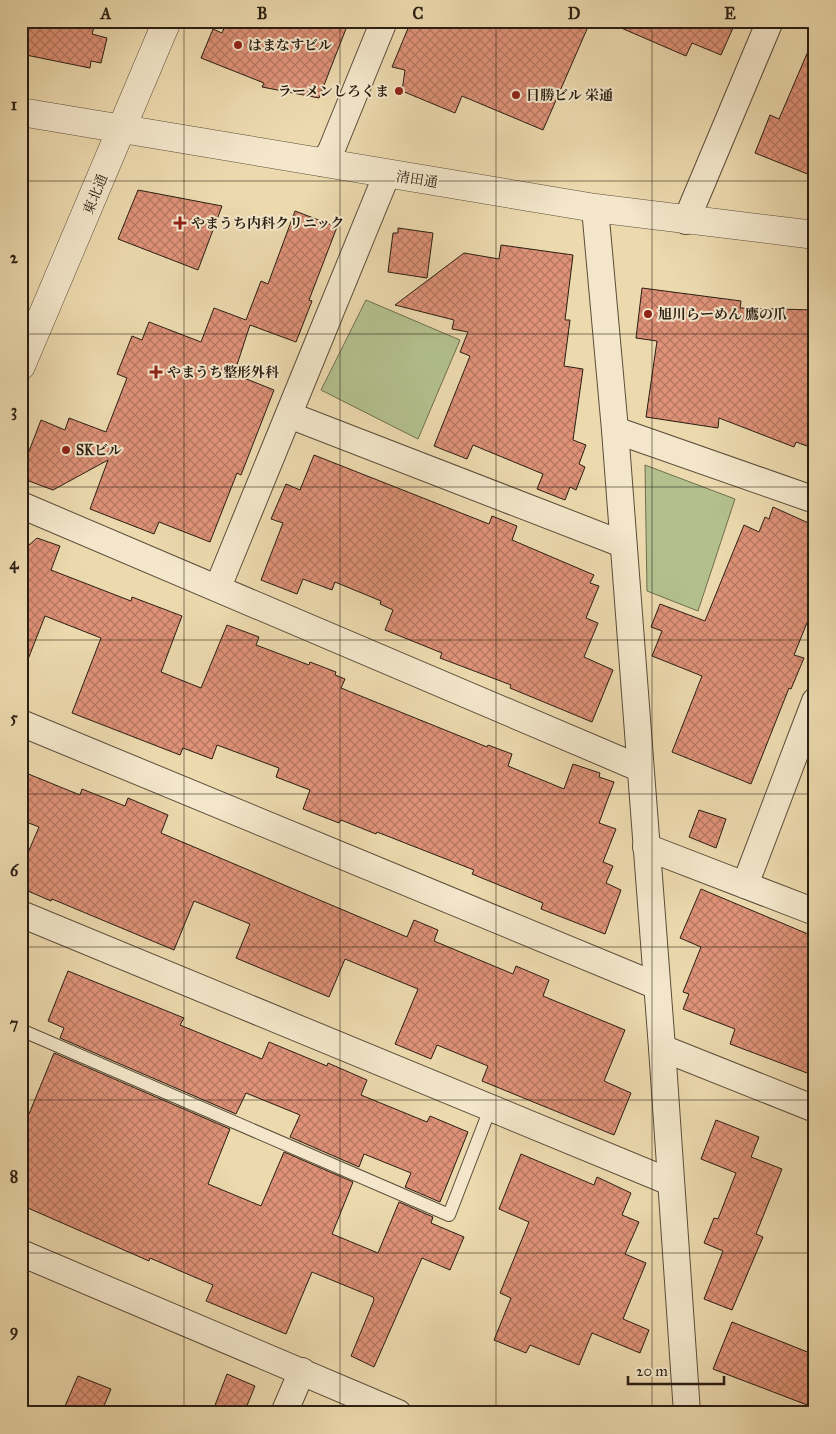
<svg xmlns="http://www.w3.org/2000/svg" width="836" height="1434" viewBox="0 0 836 1434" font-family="'IM FELL Great Primer','Noto Serif JP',serif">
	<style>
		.green { fill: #b3c08e; stroke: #6e6f50 }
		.building { fill: url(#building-cross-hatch); stroke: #2a1e12 }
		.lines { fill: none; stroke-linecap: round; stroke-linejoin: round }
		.service-casing { stroke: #5a4d39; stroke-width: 14 }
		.minor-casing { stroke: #5a4d39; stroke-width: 28 }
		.tertiary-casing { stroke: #5a4d39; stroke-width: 29 }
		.service { stroke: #f3e6ca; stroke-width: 12 }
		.minor { stroke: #f3e6ca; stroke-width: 26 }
		.tertiary { stroke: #f3e6ca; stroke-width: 28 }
		.grid { fill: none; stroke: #2a1e12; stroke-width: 1; stroke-opacity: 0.55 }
		.poi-dot { fill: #8f2418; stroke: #f3e6ca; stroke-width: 2 }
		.labels { text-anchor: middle; stroke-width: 4; stroke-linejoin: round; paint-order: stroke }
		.poi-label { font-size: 14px; font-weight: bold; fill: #2a1e12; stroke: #f3e6ca; text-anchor: start }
		.street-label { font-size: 14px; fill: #2a1e12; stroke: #f3e6ca }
		.neatline { fill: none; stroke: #2a1e12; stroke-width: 2 }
		.grid-label { font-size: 16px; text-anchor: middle; font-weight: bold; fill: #2a1e12 }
	</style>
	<defs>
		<pattern id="building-cross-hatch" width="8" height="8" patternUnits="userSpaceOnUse" patternTransform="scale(1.25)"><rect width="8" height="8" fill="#df9278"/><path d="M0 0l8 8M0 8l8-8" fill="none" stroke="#b57761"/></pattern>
	</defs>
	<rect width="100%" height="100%" fill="#ecd9ae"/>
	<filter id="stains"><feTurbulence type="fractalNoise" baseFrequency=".004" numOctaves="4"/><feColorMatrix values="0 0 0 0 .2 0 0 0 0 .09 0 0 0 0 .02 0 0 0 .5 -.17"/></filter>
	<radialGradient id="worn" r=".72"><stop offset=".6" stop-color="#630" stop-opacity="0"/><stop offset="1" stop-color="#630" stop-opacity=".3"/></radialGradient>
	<g class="green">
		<polygon points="366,300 460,340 418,439 321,390"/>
		<polygon points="645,465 735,499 698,611 647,591"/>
	</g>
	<g class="building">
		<polygon points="29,21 71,21 94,27 92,34 107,38 101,63 91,61 90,68 21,54"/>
		<polygon points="227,21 349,21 319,98 262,87 264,83 201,58 213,29 222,33"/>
		<polygon points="411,21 568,21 587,29 543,130 462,96 455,113 402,91 405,70 392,67"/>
		<polygon points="605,21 736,21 721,55 692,43 686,56"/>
		<polygon points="815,35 815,177 755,153 770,115 779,119"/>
		<polygon points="138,190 222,206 198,270 118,239"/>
		<polygon points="295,211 337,227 309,300 312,301 296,342 250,325 234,374 274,390 241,475 237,473 210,542 159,522 154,534 90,509 108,460 53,490 21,478 21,472 41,420 65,430 69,418 106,432 127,378 117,374 132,336 142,340 149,322 201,342 214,308 246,320 261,281 268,284"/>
		<polygon points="398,228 433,233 427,278 388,272 393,233 398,233"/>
		<polygon points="501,245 573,255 565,320 570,320 564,366 583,369 573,440 586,445 579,464 585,467 576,490 570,487 565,500 537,489 543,474 473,445 467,459 434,446 470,356 460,352 468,332 452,329 454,320 395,305 464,253 499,259"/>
		<polygon points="642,288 741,301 740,308 815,310 815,449 796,442 794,447 719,418 718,428 646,417 657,341 636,338"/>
		<polygon points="314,455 489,524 492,516 517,526 512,540 594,575 590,583 599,586 586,618 598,623 584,657 613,670 592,722 510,688 511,685 440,658 442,653 385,630 393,610 380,604 381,601 335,582 332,590 303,579 297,594 261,580 283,523 271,519 286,484 300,490"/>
		<polygon points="773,507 815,526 815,603 794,655 804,658 791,689 789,688 751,784 672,752 702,676 652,656 662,631 651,627 660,604 705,621 744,525 759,532 765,517 769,519"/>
		<polygon points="37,538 60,546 51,570 131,601 132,597 182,616 161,672 201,688 227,625 259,637 256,645 309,665 310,662 336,672 335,675 345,679 341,688 487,747 488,745 512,754 508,766 564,789 573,764 600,773 599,777 614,782 599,823 616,829 603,862 613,866 606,883 621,890 605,934 541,909 543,903 472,874 474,870 377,832 376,834 341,820 339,823 303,809 310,790 276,777 279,768 217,745 212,759 183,748 180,755 72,713 101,638 45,616 23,672 21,672 21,552"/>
		<polygon points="21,771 80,795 82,789 125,806 128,798 168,815 161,833 407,937 414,920 438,930 434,941 513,974 516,966 549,980 543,996 625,1030 604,1081 631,1093 614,1135 482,1081 488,1066 437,1045 431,1059 395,1044 418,989 345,959 329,997 236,958 250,924 194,901 174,950 52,899 51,901 21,888 21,869 39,827 21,820"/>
		<polygon points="699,810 726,819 716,848 689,837"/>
		<polygon points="701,889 815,937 815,1076 730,1044 735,1029 683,1009 689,994 683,992 701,947 680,938"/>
		<polygon points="68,971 184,1018 180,1025 262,1059 269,1042 327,1066 328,1063 367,1080 361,1095 427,1122 430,1116 468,1132 440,1202 405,1187 411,1173 364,1154 359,1167 290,1137 300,1115 246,1093 236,1114 60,1038 64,1028 48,1021"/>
		<polygon points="54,1053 230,1129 208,1184 261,1206 284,1152 353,1182 332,1234 378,1253 399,1202 433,1217 431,1223 464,1237 450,1270 422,1258 374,1367 351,1356 374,1300 373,1297 312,1272 286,1334 206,1301 213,1285 150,1258 149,1261 21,1205 21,1111 29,1114"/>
		<polygon points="716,1120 759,1137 751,1157 782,1169 756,1234 763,1237 732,1310 704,1299 723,1251 704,1243 714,1218 718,1219 736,1173 701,1159"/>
		<polygon points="521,1154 594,1185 597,1177 631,1193 622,1215 639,1222 625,1254 646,1263 623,1319 649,1330 640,1353 592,1333 579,1365 530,1345 526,1353 494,1340 511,1298 500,1293 529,1222 499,1209"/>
		<polygon points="732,1322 815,1355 815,1408 713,1369"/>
		<polygon points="227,1374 255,1386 244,1413 212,1413"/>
		<polygon points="78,1376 111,1389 101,1413 62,1413"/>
	</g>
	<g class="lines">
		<g class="service-casing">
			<polyline id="service" points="21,1030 449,1215 490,1109"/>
		</g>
		<g class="minor-casing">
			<g id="minor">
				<polyline points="323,163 331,151 384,21"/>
				<polyline points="595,208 615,430 662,1048 687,1413"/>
				<polyline points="686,221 770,21"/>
				<polyline points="289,415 622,544"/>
				<polyline points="615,430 815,500"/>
				<polyline points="21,505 639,768"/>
				<polyline points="218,587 387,174"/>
				<polyline points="21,723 657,986"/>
				<polyline points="646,847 815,912"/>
				<polyline points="745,885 815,701"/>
				<polyline points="21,914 670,1182"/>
				<polyline points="662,1048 815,1109"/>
				<polyline points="21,1253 398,1413"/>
				<polyline points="284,1413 302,1371"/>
			</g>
		</g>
		<g class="tertiary-casing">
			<g id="tertiary">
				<polyline points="21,112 595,208 815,235"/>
				<polyline points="21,366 167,21"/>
			</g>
		</g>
		<use href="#service" class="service"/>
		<use href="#minor" class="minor"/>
		<use href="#tertiary" class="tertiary"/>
	</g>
	<path class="grid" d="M 184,21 L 184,1413M 340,21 L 340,1413M 496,21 L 496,1413M 652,21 L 652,1413M 21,181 L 815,181M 21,334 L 815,334M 21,487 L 815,487M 21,640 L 815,640M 21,794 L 815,794M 21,947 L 815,947M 21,1100 L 815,1100M 21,1253 L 815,1253"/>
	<g class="poi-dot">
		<circle cx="238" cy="45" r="5"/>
		<circle cx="399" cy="91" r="5"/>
		<circle cx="516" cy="95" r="5"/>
		<path d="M177.5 215.5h5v5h5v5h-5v5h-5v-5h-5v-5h5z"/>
		<circle cx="648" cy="314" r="5"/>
		<path d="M153.5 364.5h5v5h5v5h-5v5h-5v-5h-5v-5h5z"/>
		<circle cx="66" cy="450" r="5"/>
	</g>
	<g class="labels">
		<g class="poi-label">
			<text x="248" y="50">はまなすビル</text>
			<text x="389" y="96" text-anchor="end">ラーメンしろくま</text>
			<text x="526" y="100">日勝ビル 栄通</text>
			<text x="191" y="228">やまうち内科クリニック</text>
			<text x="658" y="319">旭川らーめん 鷹の爪</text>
			<text x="167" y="377">やまうち整形外科</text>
			<text x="76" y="455">SKビル</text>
		</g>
		<g class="street-label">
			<text transform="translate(417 179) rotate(9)" y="5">清田通</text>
			<text transform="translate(95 194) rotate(-68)" y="5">東北通</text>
		</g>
	</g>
	<rect width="836" height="1434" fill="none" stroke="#ecd9ae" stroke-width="55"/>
	<path d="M628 1376v8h96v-8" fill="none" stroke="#2a1e12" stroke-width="2.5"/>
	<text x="636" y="1376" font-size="15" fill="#2a1e12" stroke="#f3e6ca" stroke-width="4" paint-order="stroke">20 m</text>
	<rect x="28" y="28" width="780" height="1378" class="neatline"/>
	<g class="grid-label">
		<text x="106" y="19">A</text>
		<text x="262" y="19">B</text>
		<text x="418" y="19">C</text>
		<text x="574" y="19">D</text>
		<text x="730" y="19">E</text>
		<text x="14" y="110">1</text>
		<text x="14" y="263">2</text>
		<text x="14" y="416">3</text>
		<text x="14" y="569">4</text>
		<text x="14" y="723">5</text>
		<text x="14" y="876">6</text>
		<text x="14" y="1029">7</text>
		<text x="14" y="1182">8</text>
		<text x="14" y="1336">9</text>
	</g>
	<rect width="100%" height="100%" filter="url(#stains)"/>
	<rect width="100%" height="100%" fill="url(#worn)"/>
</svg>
